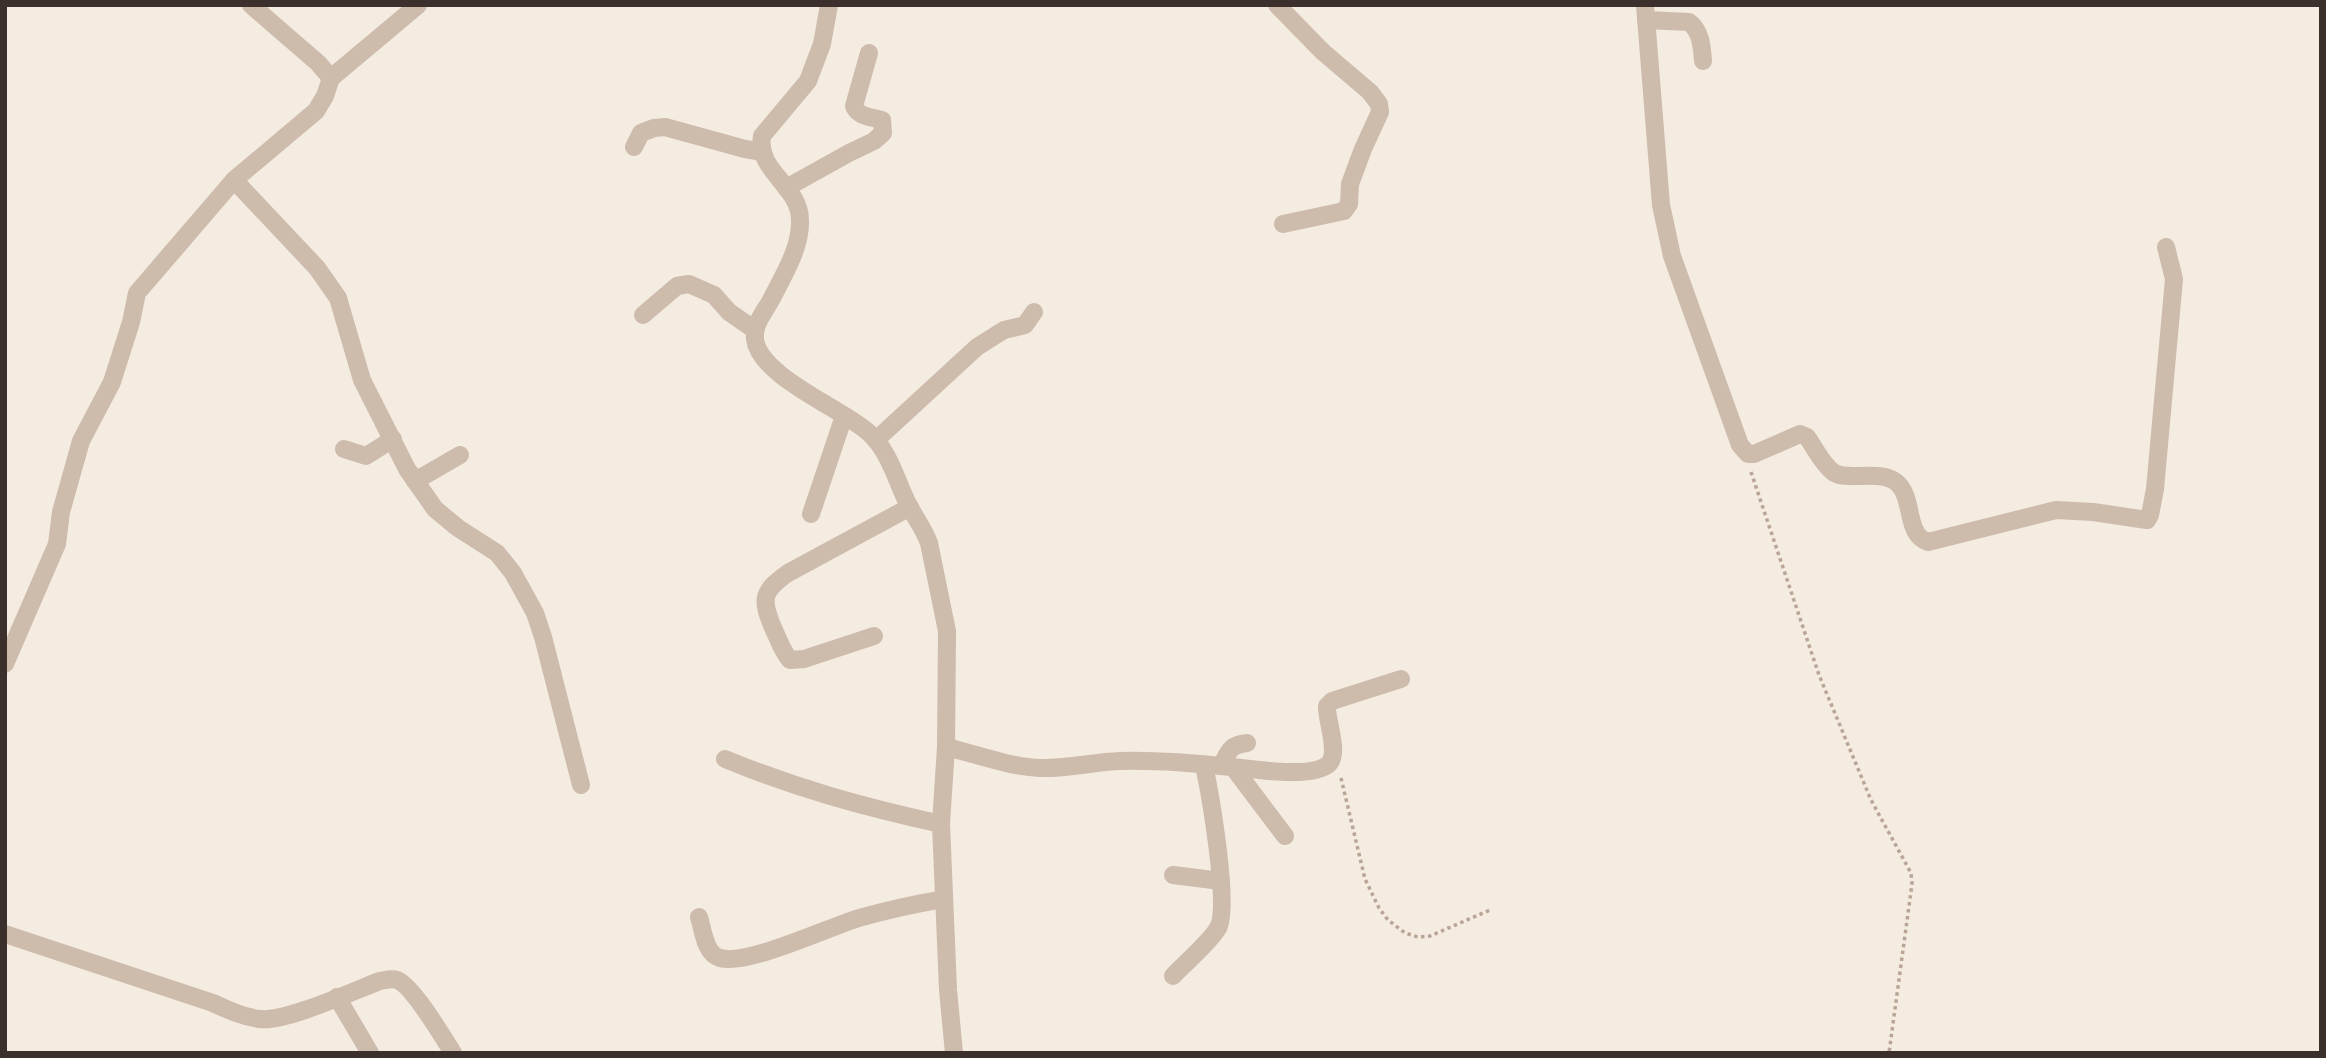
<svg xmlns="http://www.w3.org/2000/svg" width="2326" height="1058" viewBox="0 0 2326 1058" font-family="Helvetica,sans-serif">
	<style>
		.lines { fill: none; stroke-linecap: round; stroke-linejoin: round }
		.path { stroke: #b9a596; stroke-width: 3.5; stroke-dasharray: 3.5 3.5; stroke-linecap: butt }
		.minor { stroke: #cdbbac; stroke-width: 18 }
	</style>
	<rect width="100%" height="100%" fill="#f4ebe1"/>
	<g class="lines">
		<g class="path">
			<polyline points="1751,472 1819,675 1871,800 1911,873 1912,884 1889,1053"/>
			<polyline points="1341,778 1365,879 1379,908 1388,920 1405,933 1418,937 1430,936 1490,910"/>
		</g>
		<g class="minor">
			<path d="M 829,5 L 822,44 L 808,81 L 762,136 C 756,171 800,186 800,220 C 801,248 783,276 771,300 C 765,311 753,325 755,339 C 759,376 841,408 868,432 C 890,451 896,481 909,506 C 916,519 924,529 929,543 L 947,631 L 946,747 L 941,824 L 948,990 L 954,1053"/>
			<polyline points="1277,5 1323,52 1370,92 1379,104 1380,112 1363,149 1350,184 1349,204 1344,211 1283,224"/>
			<path d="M 1645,5 L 1661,205 L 1672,256 L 1740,445 L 1748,454 L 1754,454 L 1800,434 L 1807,437 C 1815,448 1822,464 1833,472 C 1846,482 1880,469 1896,482 C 1915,497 1904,534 1928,542 L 2056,510 L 2093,512 L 2147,520 L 2150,515 L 2155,489 L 2174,279 L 2166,247"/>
			<path d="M 1646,20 L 1689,22 C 1701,31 1702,47 1703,61"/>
			<polyline points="331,78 418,5"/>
			<polyline points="634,147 641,133 654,128 665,127 745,149 763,152"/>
			<polyline points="234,180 317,268 338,298 362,380 407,469 435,509 458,528 497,553 513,573 535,613 543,637 581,785"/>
			<path d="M 786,188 L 849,153 L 874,141 L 883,133 L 882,120 C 872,117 858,117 854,106 L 869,53"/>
			<polyline points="643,315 677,286 689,284 714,295 729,312 755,330"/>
			<polyline points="876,440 977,347 1004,330 1025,325 1034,312"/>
			<polyline points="344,449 366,456 393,439"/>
			<polyline points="415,481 460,455"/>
			<polyline points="811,514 844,416"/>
			<path d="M 874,636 L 804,659 L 790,660 C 782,651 779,640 774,630 C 761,600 761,592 788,573 L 910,507"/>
			<polyline points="5,664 57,544 61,512 81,441 112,382 131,322 137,293 234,180 316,111 325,96 331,78 318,63 251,5"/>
			<path d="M 946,747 C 976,754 1010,767 1040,768 C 1067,769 1093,762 1120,761 C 1157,760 1194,763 1231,767 C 1254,769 1307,778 1326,766 C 1342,757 1326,721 1327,706 L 1332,701 L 1401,679"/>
			<path d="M 725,759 C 798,789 864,807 941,824"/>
			<path d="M 1221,766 C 1229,752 1229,745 1247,743"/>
			<polyline points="1233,767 1285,836"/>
			<polyline points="1173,875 1221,881"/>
			<path d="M 699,917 C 703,930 705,954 720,958 C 747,966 829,927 859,918 C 887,910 915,904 944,899"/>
			<path d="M 5,934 L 213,1003 C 228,1010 243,1017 260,1019 C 286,1022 353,991 380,981 C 386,980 392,978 397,980 C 412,985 443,1037 453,1053"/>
			<path d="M 1173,976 C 1185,963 1210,942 1218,928 C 1230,907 1210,793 1204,765"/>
			<polyline points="337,997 370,1053"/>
		</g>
	</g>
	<rect width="2326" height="1058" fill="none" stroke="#3b302b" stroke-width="14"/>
</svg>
